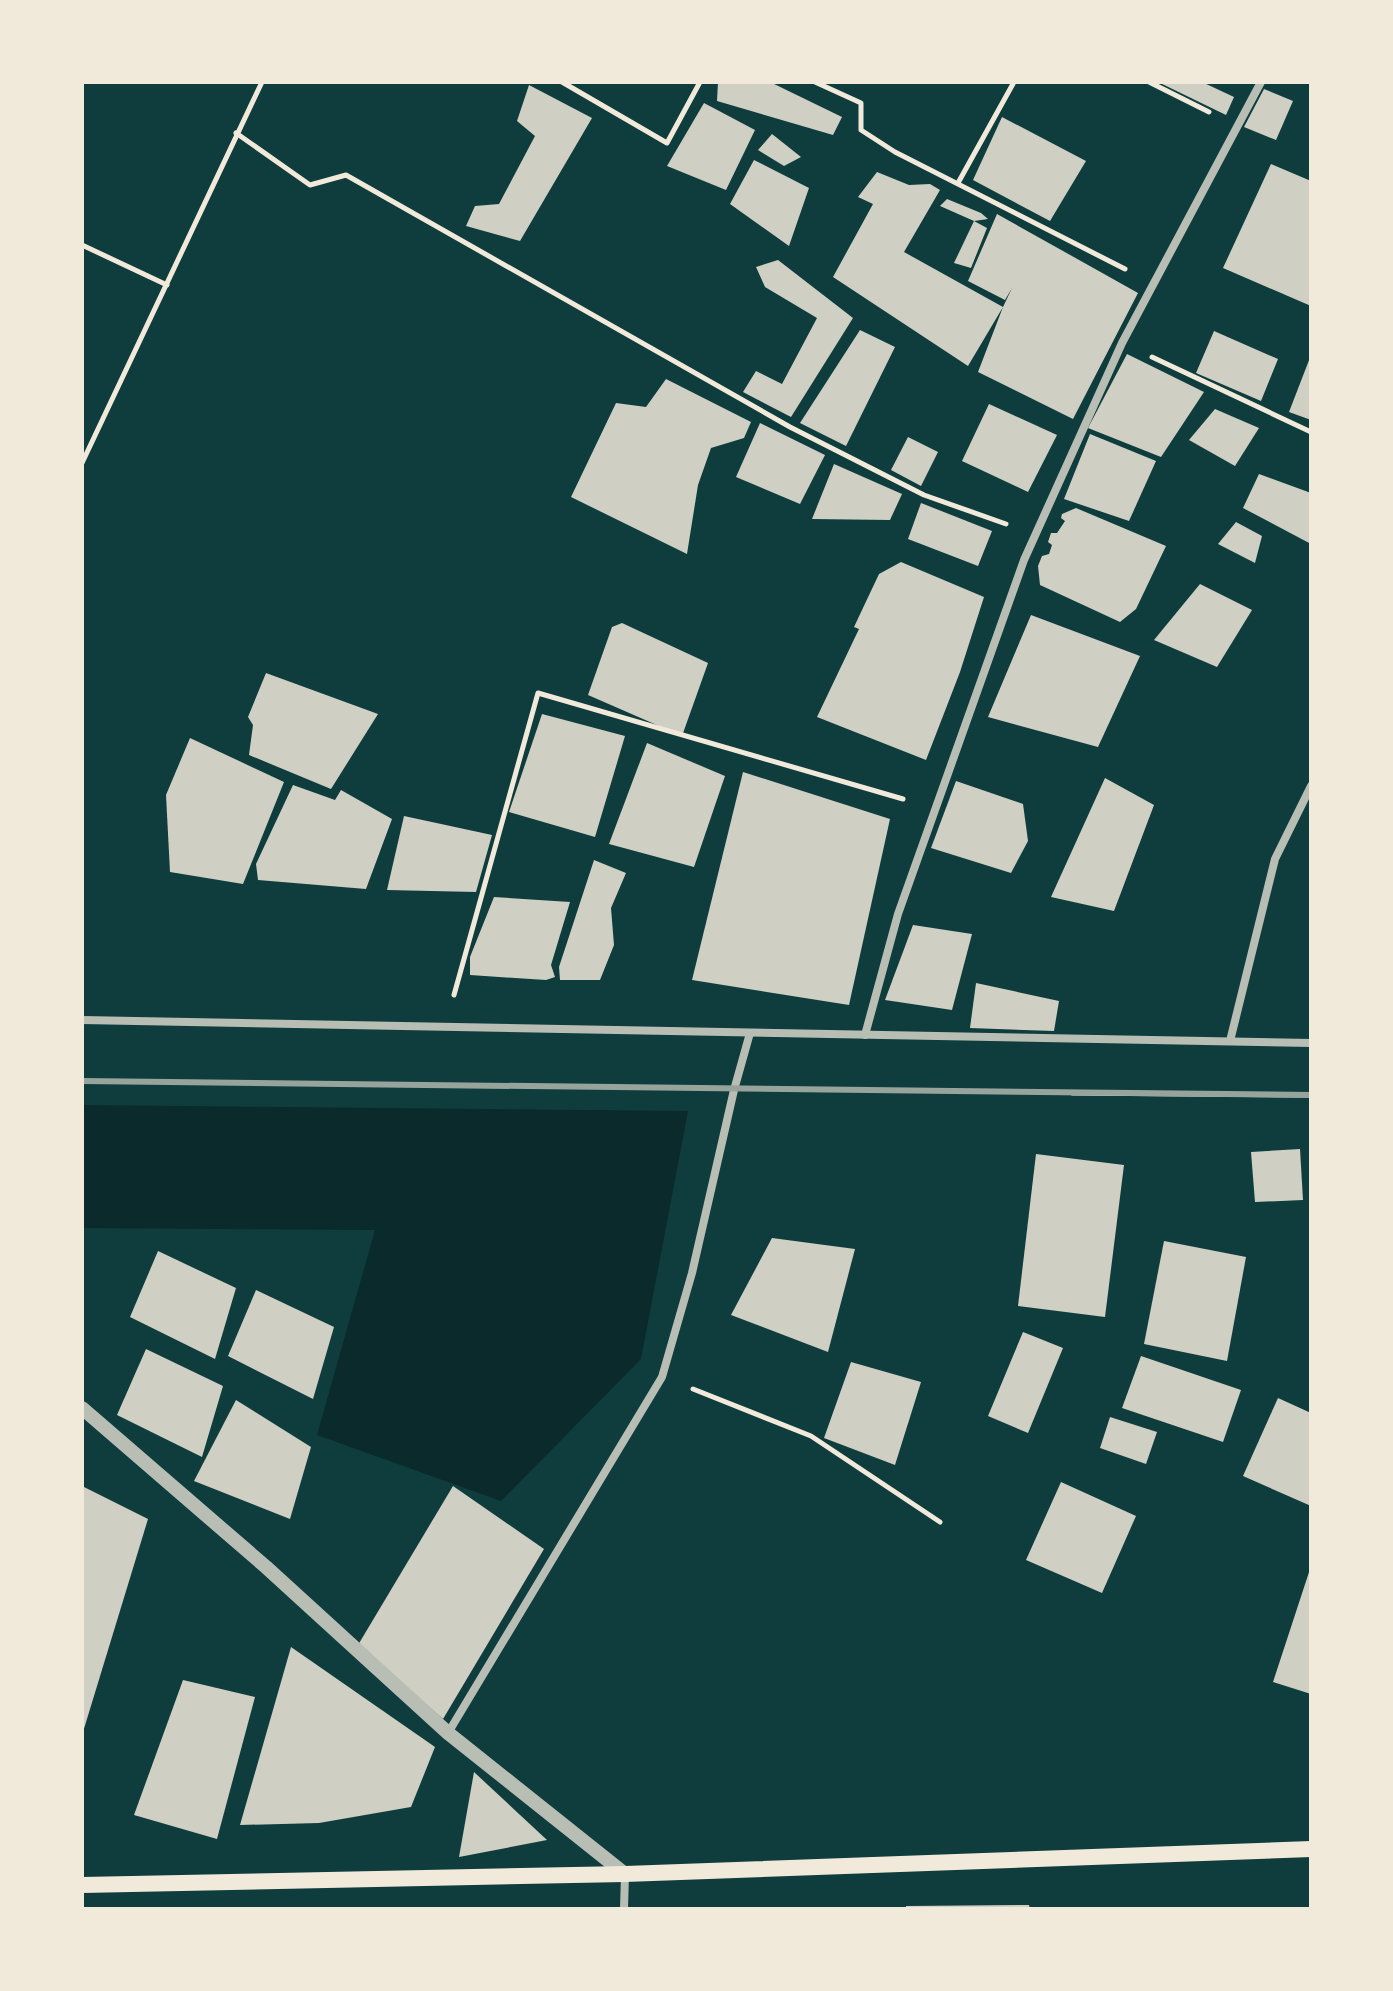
<svg xmlns="http://www.w3.org/2000/svg" width="1393" height="1991" viewBox="0 0 1393 1991" font-family="Inter,sans-serif">
	<style>
		.water { fill: #0a2a2b }
		.building { fill: #cfcfc3 }
		.lines { fill: none; stroke-linecap: round; stroke-linejoin: round }
		.path { stroke: #f1e9da; stroke-width: 5 }
		.minor { stroke: #b8beb3; stroke-width: 8 }
		.tertiary { stroke: #b8beb3; stroke-width: 14 }
		.secondary { stroke: #f1e9da; stroke-width: 16 }
		.rail { stroke: #97a49c; stroke-width: 6 }
	</style>
	<rect width="100%" height="100%" fill="#0f3d3e"/>
	<polygon class="water" points="82,1105 688,1111 641,1359 501,1501 317,1435 375,1230 82,1228"/>
	<g class="building">
		<polygon points="718,82 770,82 842,117 833,135 717,101"/>
		<polygon points="1158,82 1202,82 1234,97 1226,115"/>
		<polygon points="529,85 592,118 520,241 466,226 475,206 499,204 535,136 517,121"/>
		<polygon points="1264,89 1293,101 1276,140 1244,127"/>
		<polygon points="704,103 755,130 726,190 667,166"/>
		<polygon points="1002,117 1086,161 1050,221 973,180"/>
		<polygon points="772,134 801,157 784,166 758,150"/>
		<polygon points="754,160 809,188 789,246 730,204"/>
		<polygon points="1271,164 1311,181 1311,306 1223,268"/>
		<polygon points="877,172 909,185 930,184 940,190 904,252 1003,307 1012,288 1005,300 968,281 997,214 1138,293 1073,419 978,372 1003,307 968,366 833,277 873,204 858,197"/>
		<polygon points="947,199 981,213 988,219 974,221 940,206"/>
		<polygon points="974,221 987,228 971,268 954,263"/>
		<polygon points="778,260 853,318 791,417 743,392 756,371 782,384 817,318 765,287 756,267"/>
		<polygon points="860,330 895,347 846,446 800,423"/>
		<polygon points="1214,331 1278,359 1261,401 1196,373"/>
		<polygon points="1127,354 1204,392 1161,457 1088,428"/>
		<polygon points="1311,355 1311,420 1289,412"/>
		<polygon points="666,379 751,422 744,438 711,448 698,485 687,554 571,497 616,403 646,407"/>
		<polygon points="989,404 1057,435 1028,492 962,461"/>
		<polygon points="1215,409 1259,428 1235,466 1189,440"/>
		<polygon points="760,423 825,455 800,504 736,477"/>
		<polygon points="1090,434 1156,461 1129,521 1064,499"/>
		<polygon points="908,437 938,452 921,486 891,470"/>
		<polygon points="834,464 902,494 890,520 812,519"/>
		<polygon points="1259,474 1311,493 1311,544 1243,508"/>
		<polygon points="921,503 992,531 978,566 908,539"/>
		<polygon points="1076,508 1166,546 1136,609 1120,622 1040,585 1038,566 1042,556 1049,554 1052,545 1048,542 1051,533 1057,533 1065,521 1061,518 1062,514"/>
		<polygon points="1236,522 1262,536 1255,563 1218,544"/>
		<polygon points="901,562 984,597 960,672 926,760 817,717 859,629 854,627 879,574"/>
		<polygon points="1200,584 1252,610 1217,667 1154,640"/>
		<polygon points="1031,615 1140,656 1098,747 988,717"/>
		<polygon points="622,623 708,663 682,736 588,695 612,627"/>
		<polygon points="266,673 378,714 331,789 249,755 253,725 248,717"/>
		<polygon points="542,714 625,736 595,837 509,812"/>
		<polygon points="190,738 284,782 243,884 170,872 166,795"/>
		<polygon points="647,743 725,776 694,867 609,844"/>
		<polygon points="743,772 890,819 849,1005 692,980"/>
		<polygon points="1105,778 1154,805 1114,911 1051,897"/>
		<polygon points="956,781 1023,804 1028,841 1011,873 931,848"/>
		<polygon points="293,785 335,800 341,790 392,819 366,889 258,880 256,864"/>
		<polygon points="404,816 492,835 476,892 387,890"/>
		<polygon points="594,860 626,873 611,908 614,945 600,980 560,980 559,967"/>
		<polygon points="494,897 570,902 551,965 555,977 546,980 470,975 470,957"/>
		<polygon points="913,925 972,934 952,1010 885,1000"/>
		<polygon points="976,983 1059,1001 1054,1031 970,1028"/>
		<polygon points="1300,1149 1303,1200 1255,1202 1251,1152"/>
		<polygon points="1036,1154 1124,1165 1105,1317 1018,1306"/>
		<polygon points="772,1238 855,1249 828,1352 731,1315"/>
		<polygon points="1164,1241 1246,1257 1227,1361 1144,1344"/>
		<polygon points="158,1251 236,1288 215,1359 130,1317"/>
		<polygon points="256,1290 334,1327 313,1399 228,1356"/>
		<polygon points="1023,1332 1063,1348 1028,1433 988,1416"/>
		<polygon points="146,1349 223,1386 202,1457 117,1415"/>
		<polygon points="1141,1356 1241,1390 1223,1442 1122,1408"/>
		<polygon points="851,1362 921,1382 895,1465 824,1438"/>
		<polygon points="1278,1398 1311,1413 1311,1506 1243,1476"/>
		<polygon points="236,1400 311,1447 290,1519 194,1481"/>
		<polygon points="1110,1417 1157,1432 1146,1464 1100,1448"/>
		<polygon points="1061,1482 1136,1516 1102,1593 1026,1560"/>
		<polygon points="82,1486 148,1519 83,1732 82,1732"/>
		<polygon points="453,1486 544,1549 443,1719 358,1645"/>
		<polygon points="1311,1566 1311,1694 1273,1682"/>
		<polygon points="291,1647 435,1747 411,1807 319,1823 240,1825"/>
		<polygon points="183,1680 255,1697 217,1839 134,1815"/>
		<polygon points="474,1772 547,1840 459,1857"/>
		<polygon points="1029,1905 1030,1909 906,1909 906,1906"/>
	</g>
	<g class="lines">
		<g class="path">
			<polyline points="562,82 667,143 700,82"/>
			<polyline points="815,82 861,103 861,130 895,152 1125,269"/>
			<polyline points="1149,82 1209,112"/>
			<polyline points="236,133 310,185 346,175 790,427 924,495 1006,524"/>
			<polyline points="958,183 1014,82"/>
			<polyline points="82,245 167,285"/>
			<polyline points="1152,357 1311,432"/>
			<polyline points="82,463 262,82"/>
			<polyline points="454,995 538,693 903,799"/>
			<polyline points="1072,1093 1311,1095"/>
			<polyline points="693,1389 811,1436 940,1522"/>
		</g>
		<g class="minor">
			<polyline points="82,1020 1311,1043"/>
			<polyline points="865,1035 898,914 1024,560 1122,343 1261,82"/>
			<polyline points="1230,1041 1275,859 1311,786"/>
			<polyline points="448,1733 662,1377 692,1273 734,1090 750,1033"/>
			<polyline points="624,1909 625,1874"/>
		</g>
		<polyline class="tertiary" points="82,1408 266,1567 448,1733 625,1874"/>
		<polyline class="secondary" points="82,1885 625,1874 1311,1849"/>
		<polyline class="rail" points="82,1081 1311,1095"/>
	</g>
	<rect width="1393" height="1991" fill="none" stroke="#f1e9da" stroke-width="168"/>
</svg>
